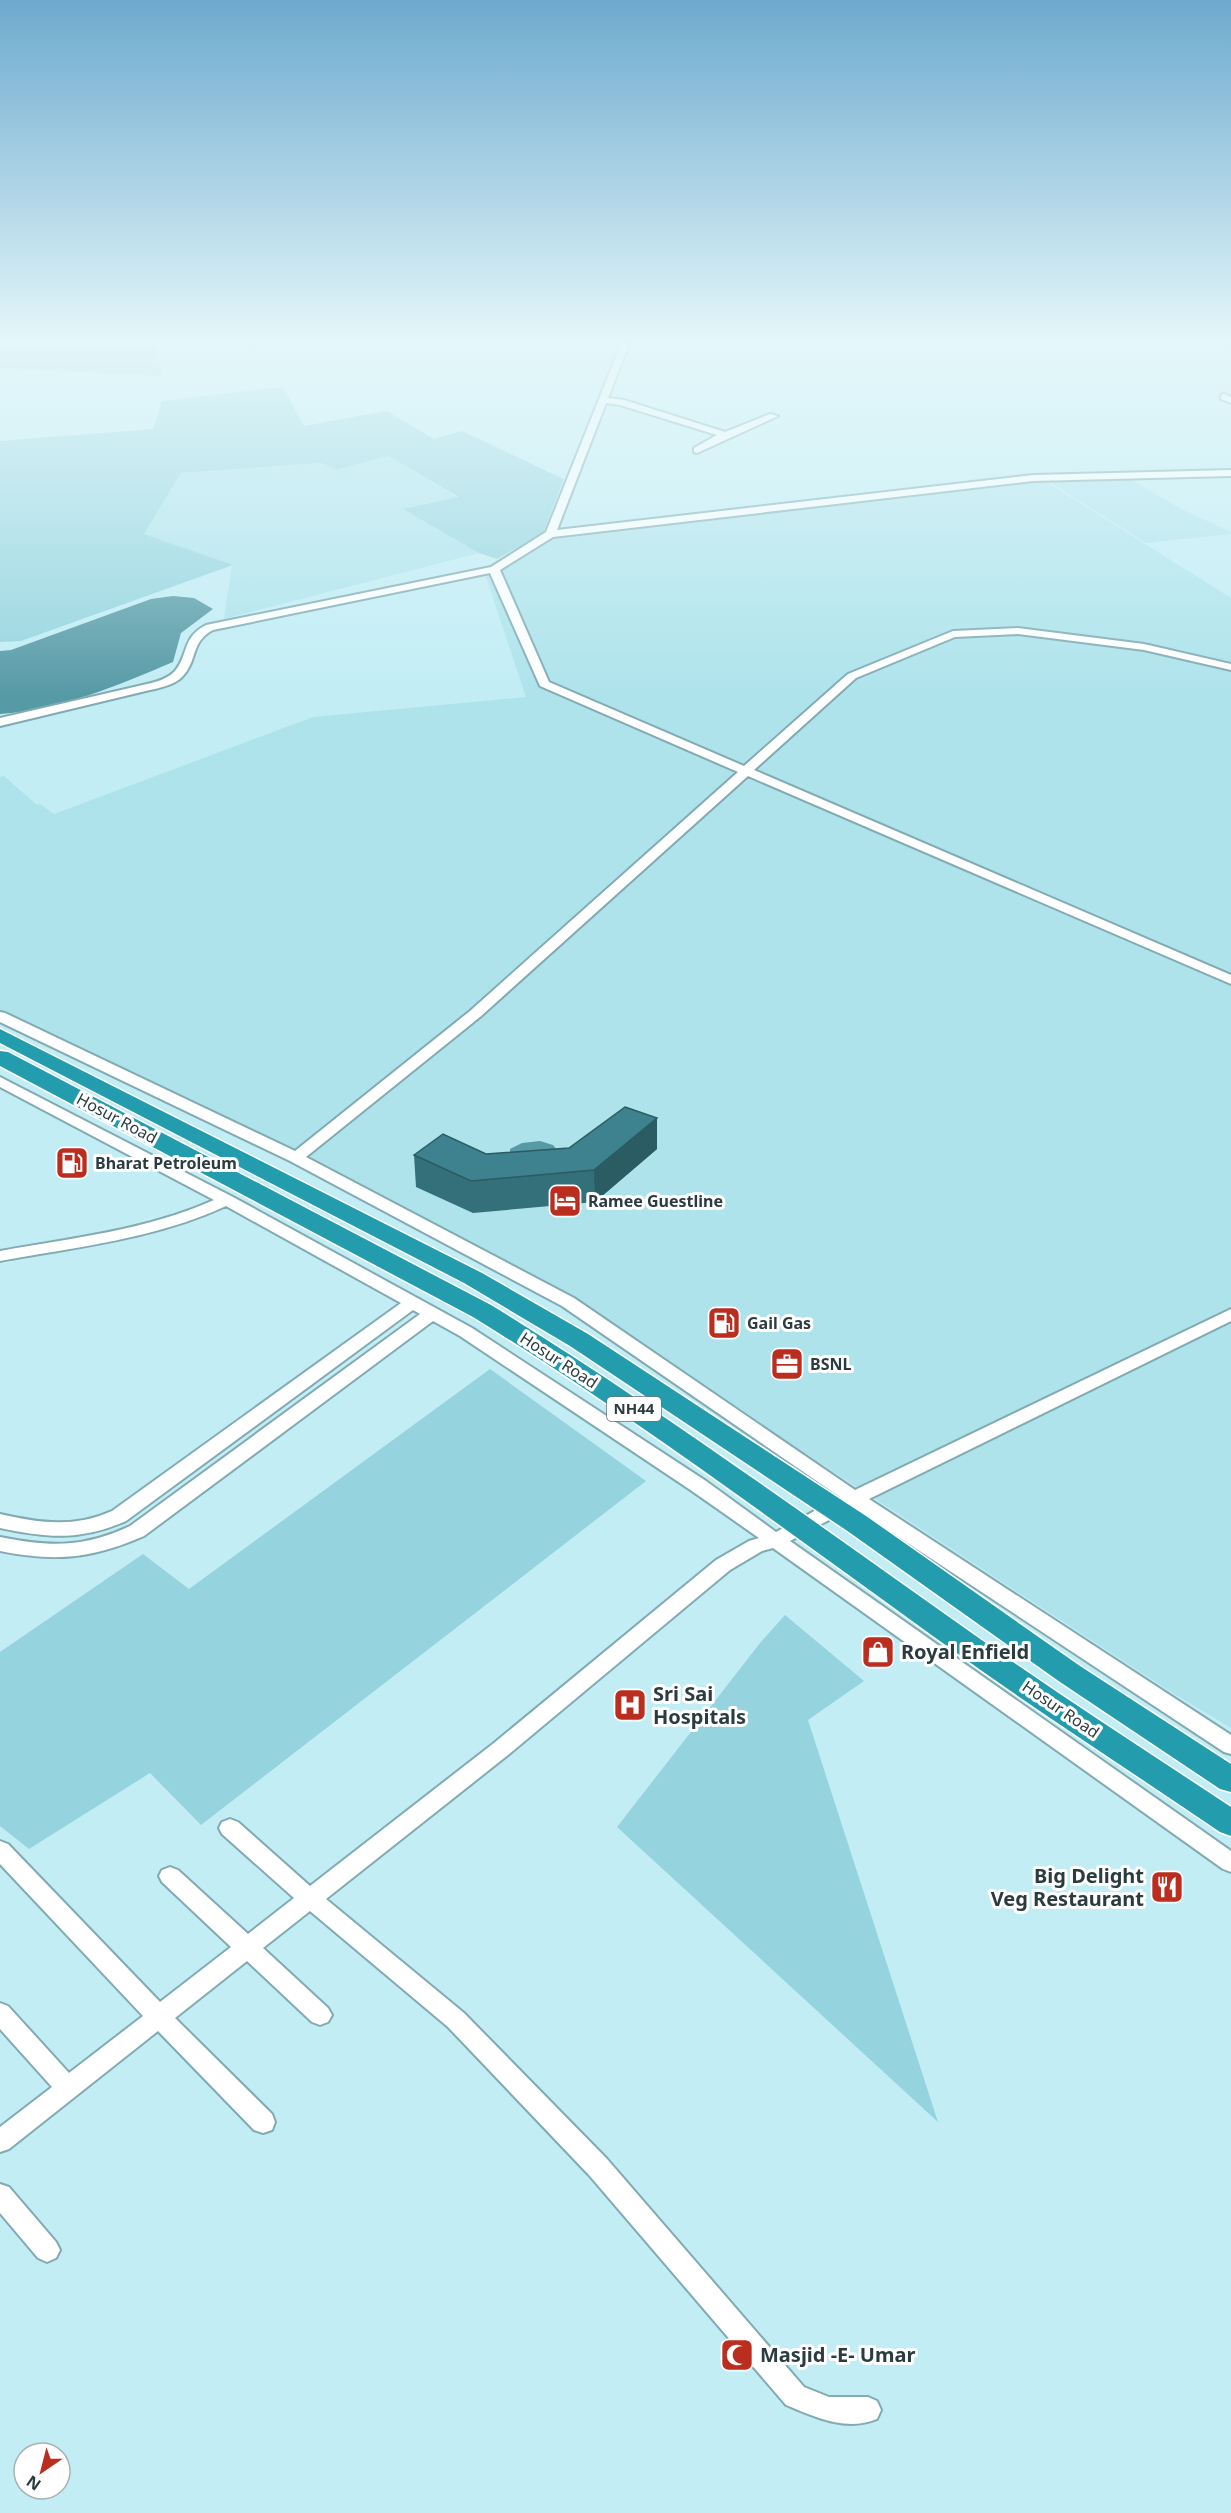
<svg xmlns="http://www.w3.org/2000/svg" width="1231" height="2513" viewBox="0 0 1231 2513" font-family="'Noto Sans',sans-serif">
	<style>
		.built { fill: #aee3ec }
		.green { fill: #95d4df }
		.water { fill: #569aa6 }
		.lines { fill: none; stroke-linecap: round; stroke-linejoin: round }
		.minor-casing { stroke: #81aab1; stroke-width: 4 }
		.highway-casing { stroke: #fff; stroke-width: 3 }
		.minor { fill: #fff; fill-rule: evenodd }
		.highway { fill: #239cae; fill-rule: evenodd }
		.wall { fill: #34707a }
		.shaded-wall { fill: #2b5b63 }
		.building { fill: #3d828e; stroke: #2b5b63; stroke-width: 1.5 }
		.labels { text-anchor: middle; stroke-width: 6; stroke-linejoin: round; paint-order: stroke }
		.shield { fill: #fff; stroke: #6b7679; stroke-width: 1.5 }
		.shield-label { font-size: 15px; font-weight: bold; fill: #2b3c3f }
		.street-label { font-size: 16px; fill: #2b3c3f; stroke: #fff }
		.poi-label { font-size: 16px; font-weight: bold; fill: #2b3c3f; stroke: #fff; text-anchor: start }
		.near-poi-label { font-size: 20px; font-weight: bold; fill: #2b3c3f; stroke: #fff; text-anchor: start }
	</style>
	<rect width="100%" height="100%" fill="#c2edf5"/>
	<g class="built">
		<polygon points="388,456 459,498 404,509 479,553 224,619 232,565 144,534 181,473 322,463 336,470"/>
		<polygon points="1034,474 1231,598 1231,1728 1171,1692 570,1300 304,1159 0,1012 0,777 4,776 37,805 40,804 54,814 313,717 526,697 485,574 555,534"/>
		<polygon points="1123,475 1181,509 1231,532 1231,534 1146,543 1045,479"/>
	</g>
	<g class="green">
		<polygon points="0,344 155,344 162,376 0,368"/>
		<polygon points="283,387 304,426 387,411 434,439 462,431 564,479 543,533 497,559 479,553 403,509 459,497 388,456 336,470 322,463 181,473 144,534 233,565 21,641 0,642 0,441 153,429 162,401"/>
		<polygon points="490,1369 646,1481 201,1825 150,1773 29,1849 0,1826 0,1652 143,1554 189,1589"/>
		<polygon points="785,1615 864,1681 808,1720 938,2122 617,1827 760,1643"/>
	</g>
	<g class="water">
		<path d="M 173,596 L 194,598 L 213,609 L 181,633 L 173,662 C 119,685 60,710 0,714 L 0,651 L 11,650 L 151,599 Z"/>
		<polygon points="540,1141 553,1145 557,1150 510,1153 510,1149 522,1143"/>
	</g>
	<g class="lines">
		<g class="minor-casing">
			<g id="minor">
				<path d="M 621,344 L 629,344 L 608,398 L 624,400 L 725,432 L 770,414 L 778,416 L 697,453 L 694,452 L 694,448 L 717,435 L 620,405 L 606,403 L 557,530 L 1033,475 L 1231,470 L 1231,476 L 1033,481 L 553,537 L 500,570 L 549,682 L 744,766 L 848,674 L 953,631 L 1018,628 L 1144,644 L 1231,664 L 1231,670 L 1144,650 L 1018,634 L 955,637 L 856,678 L 754,770 L 1231,975 L 1231,984 L 748,776 L 480,1017 L 306,1157 L 574,1298 L 855,1490 L 1231,1309 L 1231,1321 L 869,1499 L 1231,1735 L 1231,1754 L 1224,1752 L 853,1507 L 790,1541 L 1231,1851 L 1231,1872 L 1223,1869 L 773,1548 L 762,1551 L 730,1570 L 508,1755 L 326,1899 L 464,2013 L 607,2159 L 804,2387 L 829,2397 L 868,2397 L 877,2401 L 881,2410 L 877,2419 C 846,2432 815,2417 786,2405 L 589,2175 L 448,2027 L 310,1911 L 263,1948 L 328,2008 L 332,2015 L 328,2022 L 320,2025 L 312,2022 L 247,1961 L 175,2018 L 272,2114 L 275,2122 L 272,2130 L 263,2133 L 254,2130 L 158,2031 L 9,2149 L 0,2152 L 0,2127 L 52,2087 L 0,2029 L 0,2003 L 8,2006 L 69,2073 L 143,2016 L 0,1864 L 0,1841 L 8,1844 L 160,2002 L 231,1947 L 162,1882 L 159,1876 L 162,1870 L 170,1867 L 178,1870 L 248,1934 L 294,1898 L 222,1834 L 219,1828 L 222,1822 L 230,1819 L 238,1822 L 310,1886 L 494,1743 L 716,1560 L 749,1541 L 759,1538 L 692,1491 L 460,1336 L 433,1321 L 144,1536 C 92,1559 55,1562 0,1551 L 0,1537 C 50,1547 83,1548 130,1526 L 420,1314 L 413,1310 L 126,1521 C 80,1541 48,1538 0,1528 L 0,1514 C 40,1523 74,1528 112,1511 L 401,1303 L 226,1206 C 155,1239 76,1247 0,1261 L 0,1251 C 72,1238 147,1230 214,1200 L 0,1087 L 0,1077 L 233,1197 L 472,1328 L 706,1481 L 776,1532 L 840,1497 L 562,1306 L 290,1161 L 0,1022 L 0,1012 L 5,1013 L 295,1151 L 470,1011 L 738,772 L 540,686 L 490,573 L 213,630 C 190,642 198,661 182,677 C 174,685 160,688 150,690 L 0,726 L 0,718 L 147,684 C 156,682 167,679 174,672 C 189,656 181,638 206,625 L 491,567 L 546,532 Z"/>
				<polygon points="1224,394 1231,397 1231,403 1221,399 1221,395"/>
				<polygon points="0,2184 9,2187 56,2242 60,2250 56,2258 47,2262 38,2258 0,2213"/>
			</g>
		</g>
		<g class="highway-casing">
			<g id="highway">
				<polygon points="0,1029 482,1273 588,1334 866,1516 1080,1666 1231,1764 1231,1792 1220,1789 1060,1682 846,1530 570,1346 464,1283 0,1043"/>
				<path d="M 0,1051 L 8,1052 L 491,1305 C 667,1413 832,1535 1000,1653 C 1076,1706 1154,1756 1231,1807 L 1231,1836 L 1220,1832 C 1141,1778 1060,1726 982,1671 C 813,1551 650,1426 473,1317 L 0,1066 Z"/>
			</g>
		</g>
		<use href="#minor" class="minor"/>
		<use href="#highway" class="highway"/>
	</g>
	<polygon class="wall" points="657,1118 657,1149 595,1202 473,1213 416,1187 414,1155 486,1154 569,1148"/>
	<polygon class="shaded-wall" points="657,1118 657,1149 595,1202 594,1170"/>
	<polygon class="building" points="625,1107 657,1118 594,1170 471,1181 414,1155 443,1134 486,1154 569,1148"/>
	<linearGradient id="sky" x2="0" y2="1"><stop stop-color="#6daace"/><stop offset="0.49" stop-color="#e4f7fa"/><stop offset="1" stop-color="#e4f7fa" stop-opacity="0"/></linearGradient>
	<rect width="1231" height="696" fill="url(#sky)"/>
	<defs>
		<g id="fuel-square" transform="scale(1.725)"><rect x="-9" y="-9" width="18" height="18" rx="4" fill="#ba2d1f" stroke="#fff"/><path d="M-5.5-6h7V0h2V4h1.3V-2.5L3-4.5l.8-.8L6-3V5H2.5V1h-1V6h-7ZM-4.2-4.7v3.2H.2V-4.7Z" fill="#fff"/></g>
		<g id="hotel-square" transform="scale(1.725)"><rect x="-9" y="-9" width="18" height="18" rx="4" fill="#ba2d1f" stroke="#fff"/><path d="M-6-4.5h1.5V1H6V5H4.5V3h-9V5H-6ZM-4 0a1.8 1.8 0 1 1 3.6 0ZM.5 0V-2.5h3Q6-2.5 6 0Z" fill="#fff"/></g>
		<g id="office-square" transform="scale(1.725)"><rect x="-9" y="-9" width="18" height="18" rx="4" fill="#ba2d1f" stroke="#fff"/><path d="M-6-3h4V-5.5h4V-3h4V5H-6ZM-1-4.5V-3h2v-1.5ZM-6 0V1H6V0Z" fill="#fff"/></g>
		<g id="shop-square" transform="scale(1.725)"><rect x="-9" y="-9" width="18" height="18" rx="4" fill="#ba2d1f" stroke="#fff"/><path d="M-5-2.5h2.3a2.7 3.5 0 0 1 5.4 0H5L5.5 6h-11ZM-1.5-2.5h3a1.5 2.3 0 0 0-3 0Z" fill="#fff"/></g>
		<g id="hospital-square" transform="scale(1.725)"><rect x="-9" y="-9" width="18" height="18" rx="4" fill="#ba2d1f" stroke="#fff"/><path d="M-5-5h3v3.5h4V-5h3V5h-3V1.5h-4V5h-3Z" fill="#fff"/></g>
		<g id="restaurant-square" transform="scale(1.725)"><rect x="-9" y="-9" width="18" height="18" rx="4" fill="#ba2d1f" stroke="#fff"/><path d="M-5-6h1v4h1v-4h1v4h1v-4h1v5L-1.5 .5V6h-2V.5L-5-1ZM5-6V6H3V1.5H1.5Q1.5-4 5-6Z" fill="#fff"/></g>
		<g id="mosque-square" transform="scale(1.725)"><rect x="-9" y="-9" width="18" height="18" rx="4" fill="#ba2d1f" stroke="#fff"/><path d="M3.5-4.9A6 6 0 1 0 3.5 4.9A5 5 0 1 1 3.5-4.9Z" fill="#fff"/></g>
	</defs>
	<g fill-rule="evenodd">
		<use href="#fuel-square" x="72" y="1163"/>
		<use href="#hotel-square" x="565" y="1201"/>
		<use href="#fuel-square" x="724" y="1323"/>
		<use href="#office-square" x="787" y="1364"/>
		<use href="#shop-square" x="878" y="1652"/>
		<use href="#hospital-square" x="630" y="1705"/>
		<use href="#restaurant-square" x="1167" y="1887"/>
		<use href="#mosque-square" x="737" y="2355"/>
	</g>
	<g class="labels">
		<rect class="shield" x="607" y="1397" width="54" height="24" rx="4.5"/>
		<g class="shield-label">
			<text x="634" y="1414">NH44</text>
		</g>
		<g class="street-label">
			<text transform="translate(117 1118) rotate(28)" y="6">Hosur Road</text>
			<text transform="translate(559 1360) rotate(33)" y="6">Hosur Road</text>
			<text transform="translate(1061 1709) rotate(34)" y="6">Hosur Road</text>
		</g>
		<g class="poi-label">
			<text x="95" y="1169">Bharat Petroleum</text>
			<text x="588" y="1207">Ramee Guestline</text>
			<text x="747" y="1329">Gail Gas</text>
			<text x="810" y="1370">BSNL</text>
		</g>
		<g class="near-poi-label">
			<text x="901" y="1659">Royal Enfield</text>
			<text x="653" y="1701">Sri Sai<tspan x="653" dy="23">Hospitals</tspan></text>
			<text x="1144" y="1883" text-anchor="end">Big Delight<tspan x="1144" dy="23">Veg Restaurant</tspan></text>
			<text x="760" y="2362">Masjid -E- Umar</text>
		</g>
	</g>
	<g transform="translate(42 2471) rotate(215)"><circle r="28" fill="#ffffff" stroke="#aab1b2" stroke-width="1.5"/>
	<path d="M0-4.5L10 22L0 15L-10 22Z" fill="#ba2d1f"/>
	<text y="-9" font-size="16" font-weight="bold" text-anchor="middle" fill="#2b3c3f">N</text>
	</g>
</svg>
